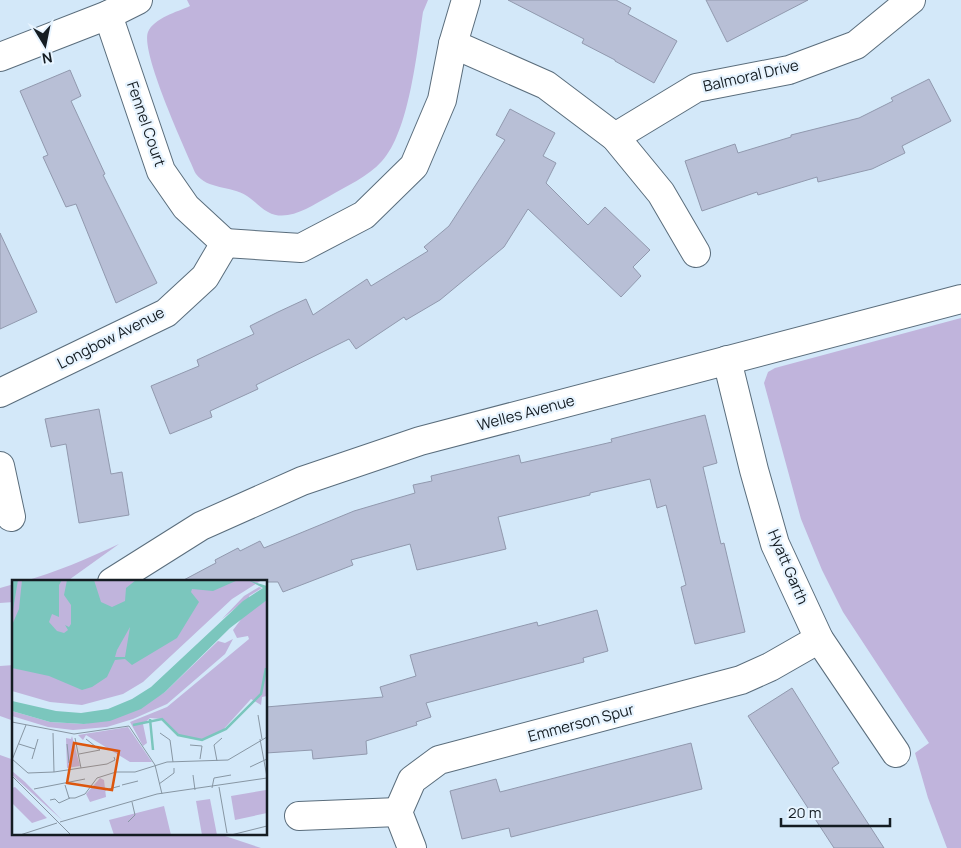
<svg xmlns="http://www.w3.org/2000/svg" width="961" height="848" viewBox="0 0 961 848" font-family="Manrope,sans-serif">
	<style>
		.green { fill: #c0b4dc }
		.building { fill: #b8bfd6; stroke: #9199ae }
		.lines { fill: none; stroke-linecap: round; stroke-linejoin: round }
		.minor-casing { stroke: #5a6d7c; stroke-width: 30 }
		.minor { stroke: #fff; stroke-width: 28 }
		.labels { text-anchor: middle; stroke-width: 4.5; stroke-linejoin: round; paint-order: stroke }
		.street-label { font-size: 15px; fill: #141c22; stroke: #e7f4ff }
		.inset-river { fill: none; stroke: #7bc6bd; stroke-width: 2.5 }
		.inset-road { fill: none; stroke: #8796a3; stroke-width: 1 }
		.view { fill: #dd560d; fill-opacity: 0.15; stroke: #dd560d; stroke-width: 2.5 }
		.inset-edge { fill: none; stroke: #141c22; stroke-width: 2.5 }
	</style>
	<rect width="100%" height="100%" fill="#d3e8f9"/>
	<g class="green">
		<path d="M 187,0 L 428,0 L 423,12 C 417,52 409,132 382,161 C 368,177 346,186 328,197 C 311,206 287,223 268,212 C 260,208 255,201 247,196 C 230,185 208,190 196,174 C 186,151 140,52 148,32 C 154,18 177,12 190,6 Z"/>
		<polygon points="961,318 961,848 947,848 928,798 915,753 929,743 843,612 822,570 801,519 764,383 768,372 775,368"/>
		<path d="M 119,544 L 66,582 L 22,582 C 56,572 87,559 119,544 Z"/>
		<polygon points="14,584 14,602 0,603 0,588"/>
		<polygon points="14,665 14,721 0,716 0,666"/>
		<polygon points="0,755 14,760 14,834 219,834 261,848 0,848"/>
	</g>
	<g class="building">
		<polygon points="508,0 616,0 631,8 628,14 677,41 654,83 615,61 615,60 582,43 584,39"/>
		<polygon points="706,0 808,0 727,42"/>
		<polygon points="70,70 81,96 71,101 105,174 103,175 157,283 116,303 76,204 66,207 43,157 48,155 20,91"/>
		<polygon points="929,79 951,121 902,146 905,153 872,169 818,182 817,177 758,195 757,192 702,211 685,161 735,144 738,153 791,137 791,135 859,118 893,101 891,98"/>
		<polygon points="510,109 555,133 543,156 556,163 546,183 588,225 605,207 650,250 633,267 641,276 621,297 528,209 504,247 440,300 406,320 404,317 356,349 349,339 256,385 258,389 210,411 212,417 170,434 151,386 199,366 197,360 254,334 250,326 278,312 306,299 313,315 367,279 371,286 428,251 424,247 449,226 505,140 496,135"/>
		<polygon points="0,233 37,312 0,329"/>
		<polygon points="99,409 111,474 122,472 129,515 79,523 66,444 51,447 45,419"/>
		<polygon points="705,415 717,463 703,467 721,544 724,543 745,632 695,644 681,587 686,585 666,505 657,508 650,479 590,493 590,495 498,517 506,549 417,570 410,544 351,560 353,565 283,592 278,582 180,582 212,565 216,563 215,560 238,548 240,551 260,541 264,548 354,511 415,493 413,485 432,481 431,476 519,455 521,463 612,442 611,439"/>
		<polygon points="597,610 608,651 583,658 584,662 426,703 431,717 416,722 417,725 366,741 367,754 313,759 312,750 266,753 266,707 383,697 380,687 416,676 410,655 537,622 538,626"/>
		<polygon points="792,688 839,763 832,768 884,848 834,848 748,716"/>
		<polygon points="691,743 702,789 511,837 509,828 462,839 450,791 496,779 500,792"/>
	</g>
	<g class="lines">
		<g class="minor-casing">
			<g id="minor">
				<polyline points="108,15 161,171 186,207 225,243"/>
				<polyline points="453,44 546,85 615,137 661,193 696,253"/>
				<polyline points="0,57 108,15 138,0"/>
				<polyline points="615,137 696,88 789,70 856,45 911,0"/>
				<polyline points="225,243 301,248 364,215 414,166 442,100 453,44 466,0"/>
				<polyline points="727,360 754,470 775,544 819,639 896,753"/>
				<polyline points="0,393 166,313 205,277 225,243"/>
				<polyline points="0,466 11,517"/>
				<polyline points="112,582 201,526 302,481 420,441 961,299"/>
				<polyline points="299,816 398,812"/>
				<polyline points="412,848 398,812 412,780 439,760 741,680 770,667 819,639"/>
			</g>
		</g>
		<use href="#minor" class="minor"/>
	</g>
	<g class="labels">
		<g class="street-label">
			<text transform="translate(751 76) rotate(-13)" y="5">Balmoral Drive</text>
			<text transform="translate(146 124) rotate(71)" y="5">Fennel Court</text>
			<text transform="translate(111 338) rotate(-27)" y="5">Longbow Avenue</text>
			<text transform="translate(526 413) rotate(-15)" y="5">Welles Avenue</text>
			<text transform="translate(788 567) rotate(67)" y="5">Hyatt Garth</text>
			<text transform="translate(581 723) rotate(-15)" y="5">Emmerson Spur</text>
		</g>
	</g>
	<g transform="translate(12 580)">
		<rect width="255" height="255" fill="#d3e8f9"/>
		<path d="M 0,0 L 250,0 L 220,19 L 131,102 L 111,114 L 70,125 L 38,122 L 0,111 ZM 247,7 L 250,8 L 237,16 L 241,29 L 255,20 L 255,116 L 250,117 L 249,125 L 239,119 L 210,151 L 190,160 L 166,155 L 149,139 L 138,138 L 131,144 L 135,163 L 131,166 L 118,142 L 155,127 L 237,59 L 236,56 L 225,58 L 221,50 L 230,38 L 226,26 L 210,39 L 232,16 ZM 221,59 L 213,74 L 155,124 L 121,139 L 95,147 L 61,150 L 36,147 L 0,136 L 0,131 L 38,142 L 72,144 L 117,133 L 153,112 L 206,61 L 213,63 ZM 116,147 L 140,182 L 118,182 L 74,155 L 71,160 L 66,155 ZM 60,156 L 68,186 L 55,188 L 54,158 L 59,159 ZM 0,191 L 13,202 L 50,240 L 0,195 ZM 88,198 L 92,200 L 94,217 L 78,222 L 74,214 ZM 3,207 L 35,238 L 20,243 L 0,223 L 0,208 ZM 254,210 L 255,233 L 223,240 L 219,216 ZM 198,219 L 205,255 L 190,255 L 184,221 ZM 152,226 L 159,255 L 102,255 L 97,240 Z" fill="#c0b4dc"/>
		<path d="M 0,0 L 6,0 L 0,36 ZM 10,0 L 50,0 L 47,5 L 47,37 L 40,34 L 37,42 L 45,51 L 52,53 L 56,50 L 53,45 L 57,47 L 59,44 L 59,25 L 52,15 L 55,0 L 82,0 L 89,22 L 100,27 L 113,21 L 114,8 L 124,0 L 226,0 L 201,11 L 180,9 L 179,12 L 187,22 L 165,58 L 120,85 L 113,79 L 103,80 L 95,97 L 80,107 L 70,110 L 37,96 L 0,88 L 0,45 L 7,29 ZM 118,47 L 113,77 L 103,77 L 105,70 ZM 236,0 L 255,6 L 255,20 L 218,48 L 153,112 L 129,129 L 98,141 L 72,144 L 38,142 L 0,131 L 0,121 L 44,131 L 69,133 L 96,129 L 120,119 L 139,107 L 231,21 L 251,8 Z" fill="#7bc6bd" fill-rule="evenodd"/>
		<path class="inset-river" d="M 138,139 L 141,170M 121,145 L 150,139 L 166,155 L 190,160 L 214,149 L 249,114 L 254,88"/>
		<path class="inset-road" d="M 246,135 L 250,159M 0,142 L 62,154 L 117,146 L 143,185M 41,153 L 42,192 L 95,184 L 103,180 L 102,177M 148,153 L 158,160 L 161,182M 63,158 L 69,188M 248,159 L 255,197M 7,164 L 23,169M 55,164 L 57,183M 178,165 L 190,166 L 188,179M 67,174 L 88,170 L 74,159M 0,179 L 16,193 L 42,192M 20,179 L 26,159M 0,180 L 14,145M 205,181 L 202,165 L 210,158M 143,185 L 150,214M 238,187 L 255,179M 181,195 L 183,210M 0,196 L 59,255M 147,204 L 162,193 L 162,188M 53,205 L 57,218 L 63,218 L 73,214 L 85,198 L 104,192 L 123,192 L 155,182 L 216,180 L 255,157M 110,205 L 126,201M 207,207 L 215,253M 200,208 L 202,198 L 219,195M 22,209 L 73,199M 93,210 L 108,206M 38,220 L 43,219 L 47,223 L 58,218M 48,242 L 145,214 L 255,198M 116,242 L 123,235 L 120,222M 8,255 L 45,243M 219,255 L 255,246"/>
		<path class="view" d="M 62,163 L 107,171 L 100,210 L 55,203 Z"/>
		<rect width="255" height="255" class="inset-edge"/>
	</g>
	<g transform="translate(45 45) rotate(170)" stroke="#e7f4ff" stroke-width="4" paint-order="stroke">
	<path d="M0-4L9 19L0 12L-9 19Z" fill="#141c22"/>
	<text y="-8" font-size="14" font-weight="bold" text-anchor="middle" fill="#141c22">N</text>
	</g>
	<path d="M781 818v8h109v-8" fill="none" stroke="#141c22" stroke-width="2.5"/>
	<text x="788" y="818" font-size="15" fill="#141c22" stroke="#e7f4ff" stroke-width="4" paint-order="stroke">20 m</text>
</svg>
